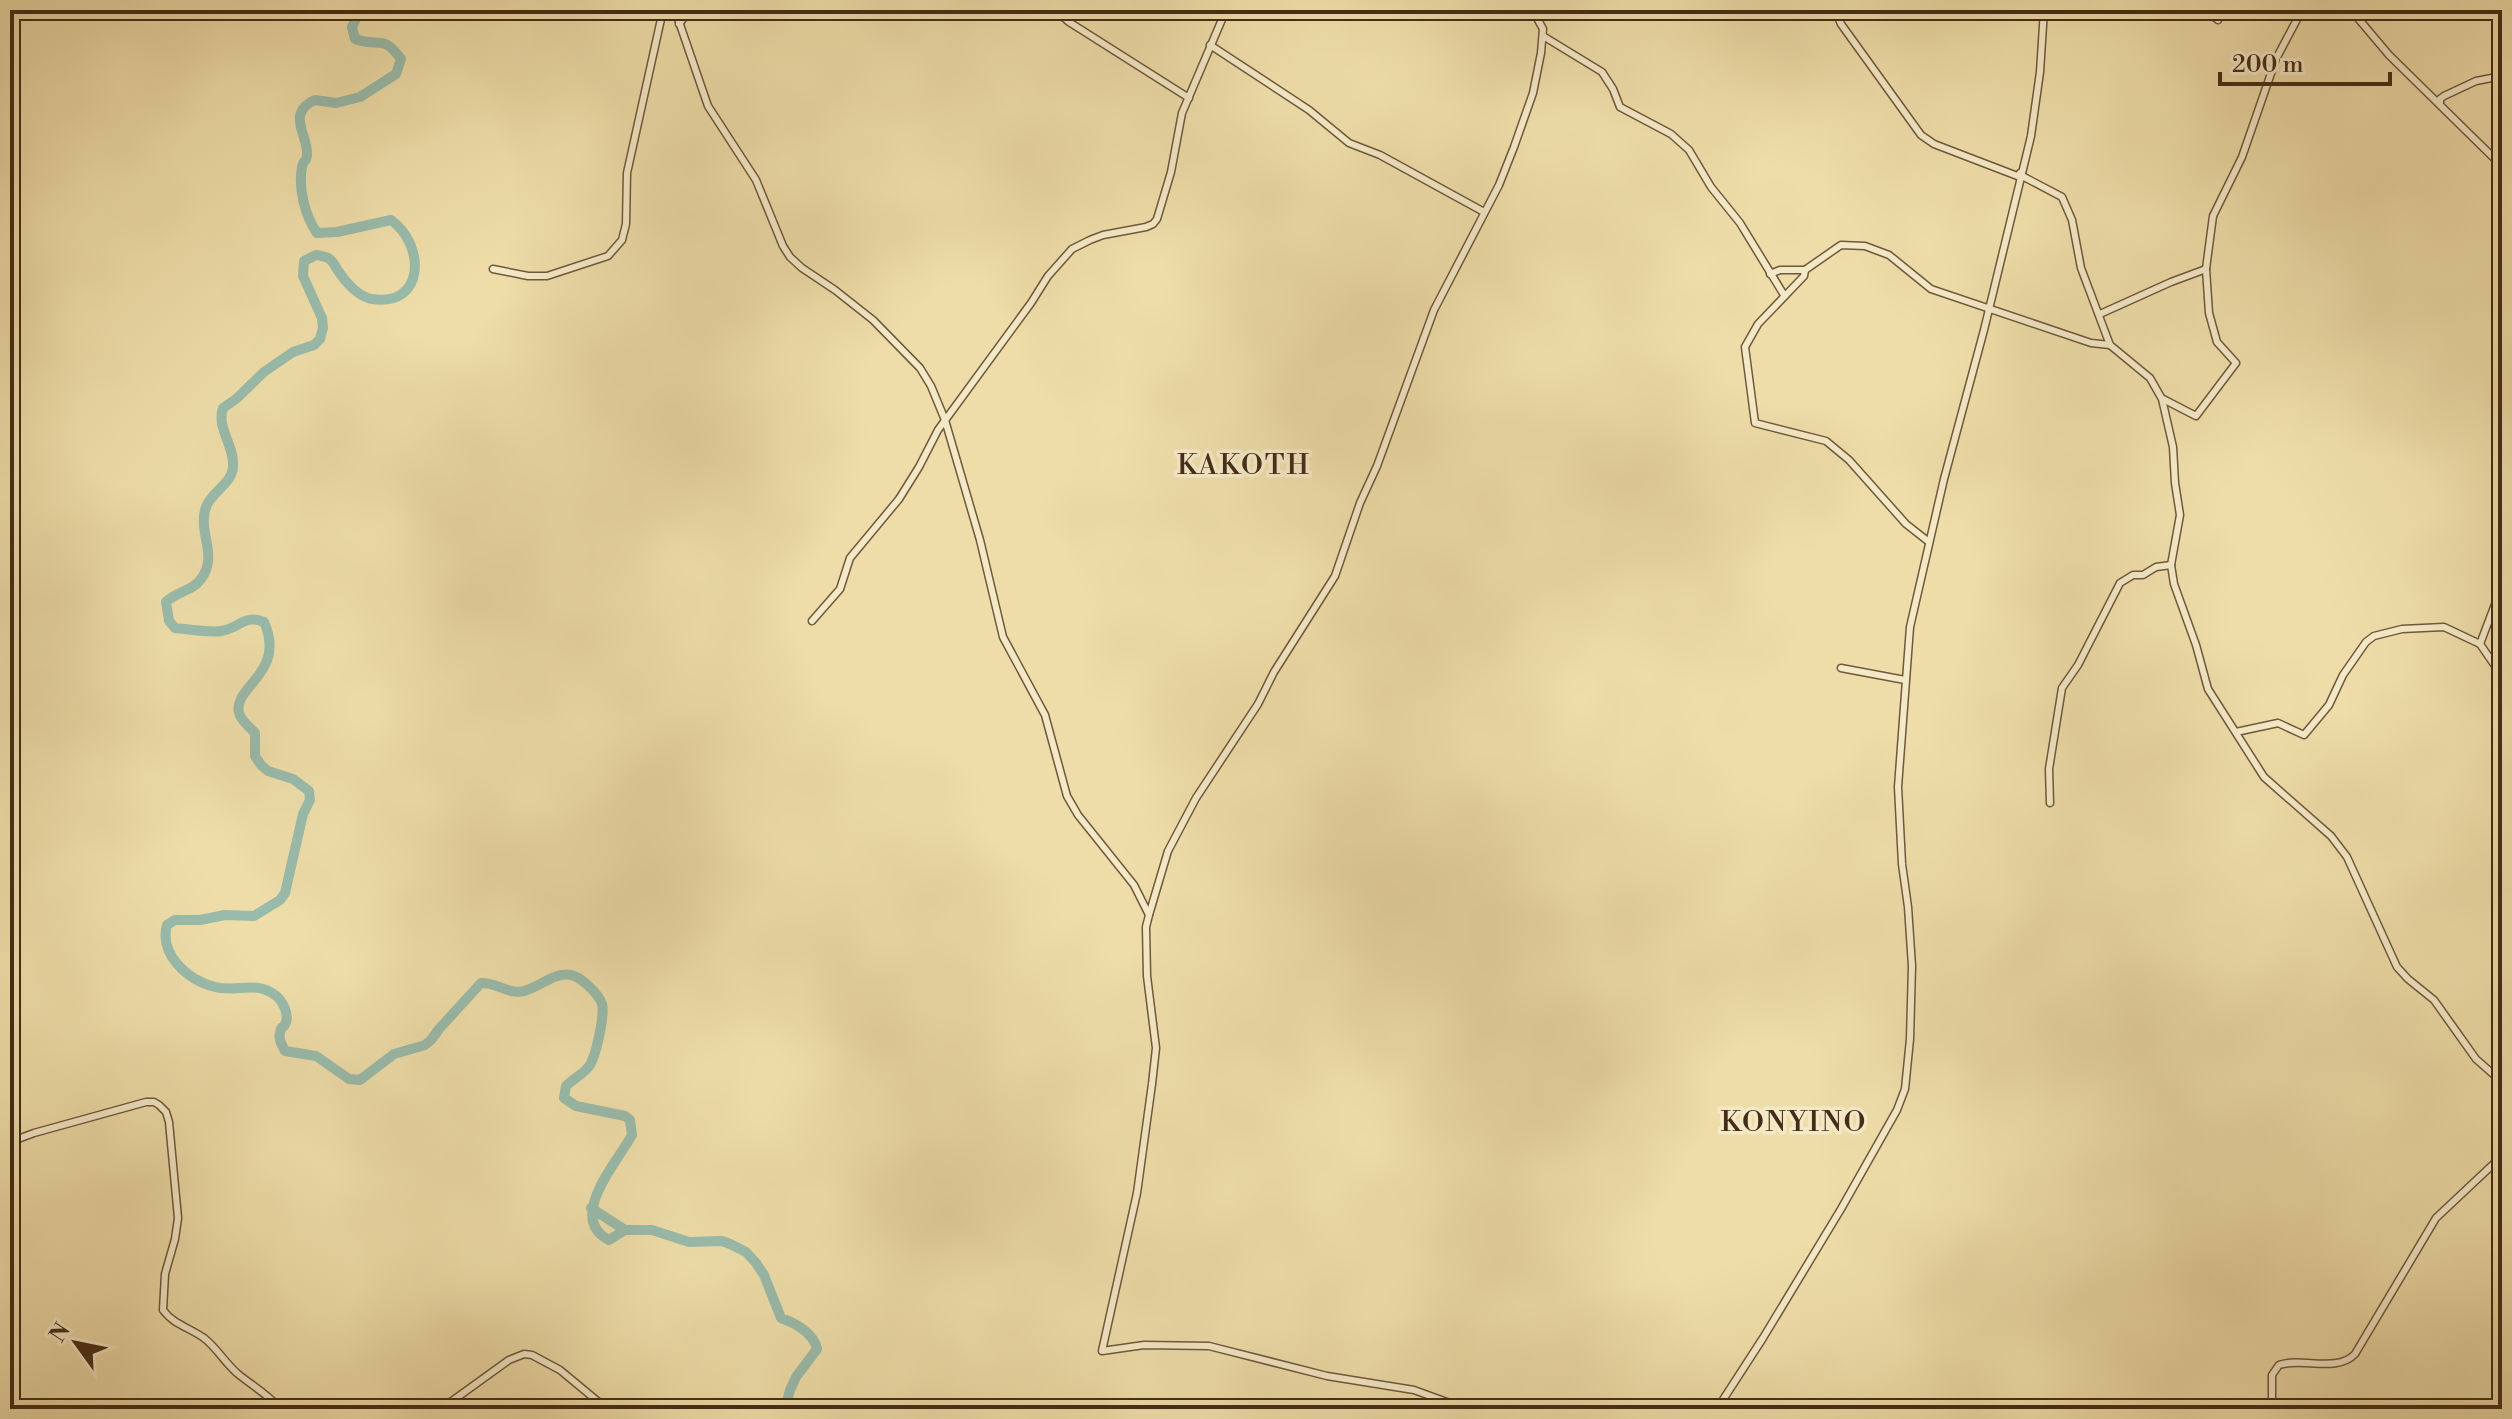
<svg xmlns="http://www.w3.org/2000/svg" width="2512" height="1419" viewBox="0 0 2512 1419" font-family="'Libre Bodoni',serif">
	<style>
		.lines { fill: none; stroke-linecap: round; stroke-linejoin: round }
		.river { stroke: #99bbab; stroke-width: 10 }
		.minor-casing { stroke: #6f583c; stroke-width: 9 }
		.minor { stroke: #f4e9c7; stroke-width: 6 }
		.labels { text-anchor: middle; stroke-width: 7; stroke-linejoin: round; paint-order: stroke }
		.quarter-label { font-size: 28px; letter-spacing: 2px; fill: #452c17; stroke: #f4e9c7 }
	</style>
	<rect width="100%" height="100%" fill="#eedda9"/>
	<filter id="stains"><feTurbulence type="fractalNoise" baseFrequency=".0025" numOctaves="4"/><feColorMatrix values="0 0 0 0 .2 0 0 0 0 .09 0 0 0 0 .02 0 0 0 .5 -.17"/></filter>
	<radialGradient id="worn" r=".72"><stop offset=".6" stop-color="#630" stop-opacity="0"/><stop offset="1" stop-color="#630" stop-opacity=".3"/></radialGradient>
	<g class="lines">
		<g class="river">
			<path d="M 360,10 L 352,27 L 355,39 C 379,48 382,33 401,59 L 396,74 L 360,97 L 336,103 L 315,100 C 285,113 309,137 307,155 C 305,166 305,156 302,167 C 298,188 305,216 317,233 L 337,232 L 391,220 C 425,244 426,307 372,299 C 359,297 346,283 339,272 C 335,267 334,261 328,258 C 327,257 317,255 316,255 L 304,261 L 303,276 L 322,318 L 323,328 L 320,339 L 314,345 L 293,352 L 264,372 L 236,399 L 223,408 C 216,428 235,446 233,467 C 232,484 211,492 206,507 C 197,532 219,555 201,579 C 193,591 177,591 166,602 L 169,621 L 175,628 C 187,629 210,633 221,631 C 240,628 244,614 264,622 C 287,673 232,687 239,713 C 241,721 250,727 255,733 L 255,756 L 261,765 L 268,771 L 293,779 L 309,791 L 310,800 L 303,814 L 285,893 L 280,900 L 254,916 L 225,915 L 200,920 L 175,920 L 167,925 C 159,954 187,980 215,987 C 237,993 254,980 275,995 C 282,1000 289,1013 286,1022 C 282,1033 282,1022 280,1033 C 278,1039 282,1045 285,1051 L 316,1056 L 349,1079 L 360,1080 L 394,1054 L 425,1045 L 431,1040 L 439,1029 L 481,983 C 496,982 509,995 524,991 C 538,988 556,971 571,975 C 581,977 598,993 602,1004 C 605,1015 596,1055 590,1065 C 584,1074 574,1078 566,1086 L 564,1098 L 576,1106 L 625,1116 L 630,1120 L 632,1135 C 618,1161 566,1218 609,1240 L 625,1230 L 652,1230 L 689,1242 L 722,1241 L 730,1244 L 746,1252 L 756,1263 L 764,1275 L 781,1318 C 795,1323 814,1333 817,1349 L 796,1377 L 790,1390 L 785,1409"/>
			<polyline points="591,1208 625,1230"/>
		</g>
		<g class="minor-casing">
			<g id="minor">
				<polyline points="675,10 708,106 756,180 783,246 790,257 802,268 835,290 873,320 920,368 931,386 945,420 980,540 1003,637 1045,715 1067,796 1078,815 1134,885 1149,915 1146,927 1147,976 1156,1048 1152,1084 1137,1193 1102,1351 1144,1345 1209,1346 1327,1376 1414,1390 1466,1409"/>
				<polyline points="1055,10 1069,22 1189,98"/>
				<polyline points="1835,10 1841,24 1921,135 1934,144 2020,177"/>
				<polyline points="2206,10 2218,20"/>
				<polyline points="2351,10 2389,55 2502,166"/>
				<polyline points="830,11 831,10"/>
				<polyline points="679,24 690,10"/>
				<polyline points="1543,36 1602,72 1613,89 1620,107 1671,134 1689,150 1711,187 1740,223 1784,295"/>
				<polyline points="1210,45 1309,110 1349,143 1380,155 1484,212"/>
				<polyline points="2440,104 2440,99 2444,96 2476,81 2502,76"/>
				<polyline points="2020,173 2024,177 2062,197 2072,220 2081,268 2110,345 2150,378 2162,399 2173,447 2175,483 2180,515 2171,565 2174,584 2196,645 2208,689 2264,777 2331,836 2347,857 2397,967 2408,979 2434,1000 2476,1059 2502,1082"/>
				<polyline points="493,269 528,276 547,276 608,256 622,240 626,224 627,173 663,10"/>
				<polyline points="1770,274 1780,270 1805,270"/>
				<polyline points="2100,314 2171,282 2206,269"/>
				<polyline points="2163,399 2196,416 2236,363 2217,342 2209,313 2206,269 2213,216 2242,157 2276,59 2302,10"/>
				<polyline points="1929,542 1906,524 1849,460 1826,441 1755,423 1745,347 1758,324 1804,276 1805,270 1841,245 1865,246 1889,255 1931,289 2091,343 2110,345"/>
				<polyline points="812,621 840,589 850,558 899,499 919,467 938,430 1031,303 1048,276 1072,249 1090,240 1103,235 1146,227 1153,224 1157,219 1171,172 1182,113 1226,10"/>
				<polyline points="2480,644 2497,599 2502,572"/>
				<polyline points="1841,668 1905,680"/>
				<polyline points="2236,732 2278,723 2304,735 2329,705 2343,675 2366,642 2374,636 2402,629 2444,627 2480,644 2502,676"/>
				<polyline points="2050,803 2049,769 2062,688 2078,665 2120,583 2133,575 2143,575 2156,567 2171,565"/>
				<polyline points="1149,915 1168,851 1196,798 1258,704 1274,672 1335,576 1360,503 1377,466 1434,310 1499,185 1514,147 1533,93 1541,53 1543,29 1537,18 1539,10"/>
				<path d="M 10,1142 L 34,1133 L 146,1102 L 154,1102 L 159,1105 L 166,1112 L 169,1122 L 178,1218 L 175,1239 L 165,1274 L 163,1310 C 173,1324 190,1328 204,1338 C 217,1348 225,1363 238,1374 C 253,1386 267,1394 281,1409"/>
				<polyline points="441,1409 509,1360 524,1354 532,1355 560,1370 601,1404 617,1409"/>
				<polyline points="1717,1409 1763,1338 1841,1209 1897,1110 1905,1089 1910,1039 1912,966 1908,907 1902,864 1898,787 1910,627 1944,479 1984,330 2031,136 2040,72 2044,10"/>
				<path d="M 2272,1409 L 2272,1375 L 2279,1365 C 2302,1357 2337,1373 2355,1354 L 2436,1218 L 2502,1156"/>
			</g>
		</g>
		<use href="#minor" class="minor"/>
	</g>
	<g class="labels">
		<g class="quarter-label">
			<text x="1244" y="474">KAKOTH</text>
			<text x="1794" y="1131">KONYINO</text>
		</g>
	</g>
	<rect width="2512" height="1419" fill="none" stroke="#eedda9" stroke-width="40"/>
	<rect x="12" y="12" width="2488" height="1395" fill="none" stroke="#452c17" stroke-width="4"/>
	<rect x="20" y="20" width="2472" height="1379" fill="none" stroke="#452c17" stroke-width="2"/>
	<g transform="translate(76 1343) rotate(303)" stroke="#f4e9c7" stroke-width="6" paint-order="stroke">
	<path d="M0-6L14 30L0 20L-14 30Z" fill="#452c17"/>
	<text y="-12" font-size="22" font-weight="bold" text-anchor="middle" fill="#452c17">N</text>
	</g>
	<path d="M2220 72v12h170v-12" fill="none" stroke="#452c17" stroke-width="4"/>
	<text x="2232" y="72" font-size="24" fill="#452c17" stroke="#f4e9c7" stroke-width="6" paint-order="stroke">200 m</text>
	<rect width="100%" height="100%" filter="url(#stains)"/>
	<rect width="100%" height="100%" fill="url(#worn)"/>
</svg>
